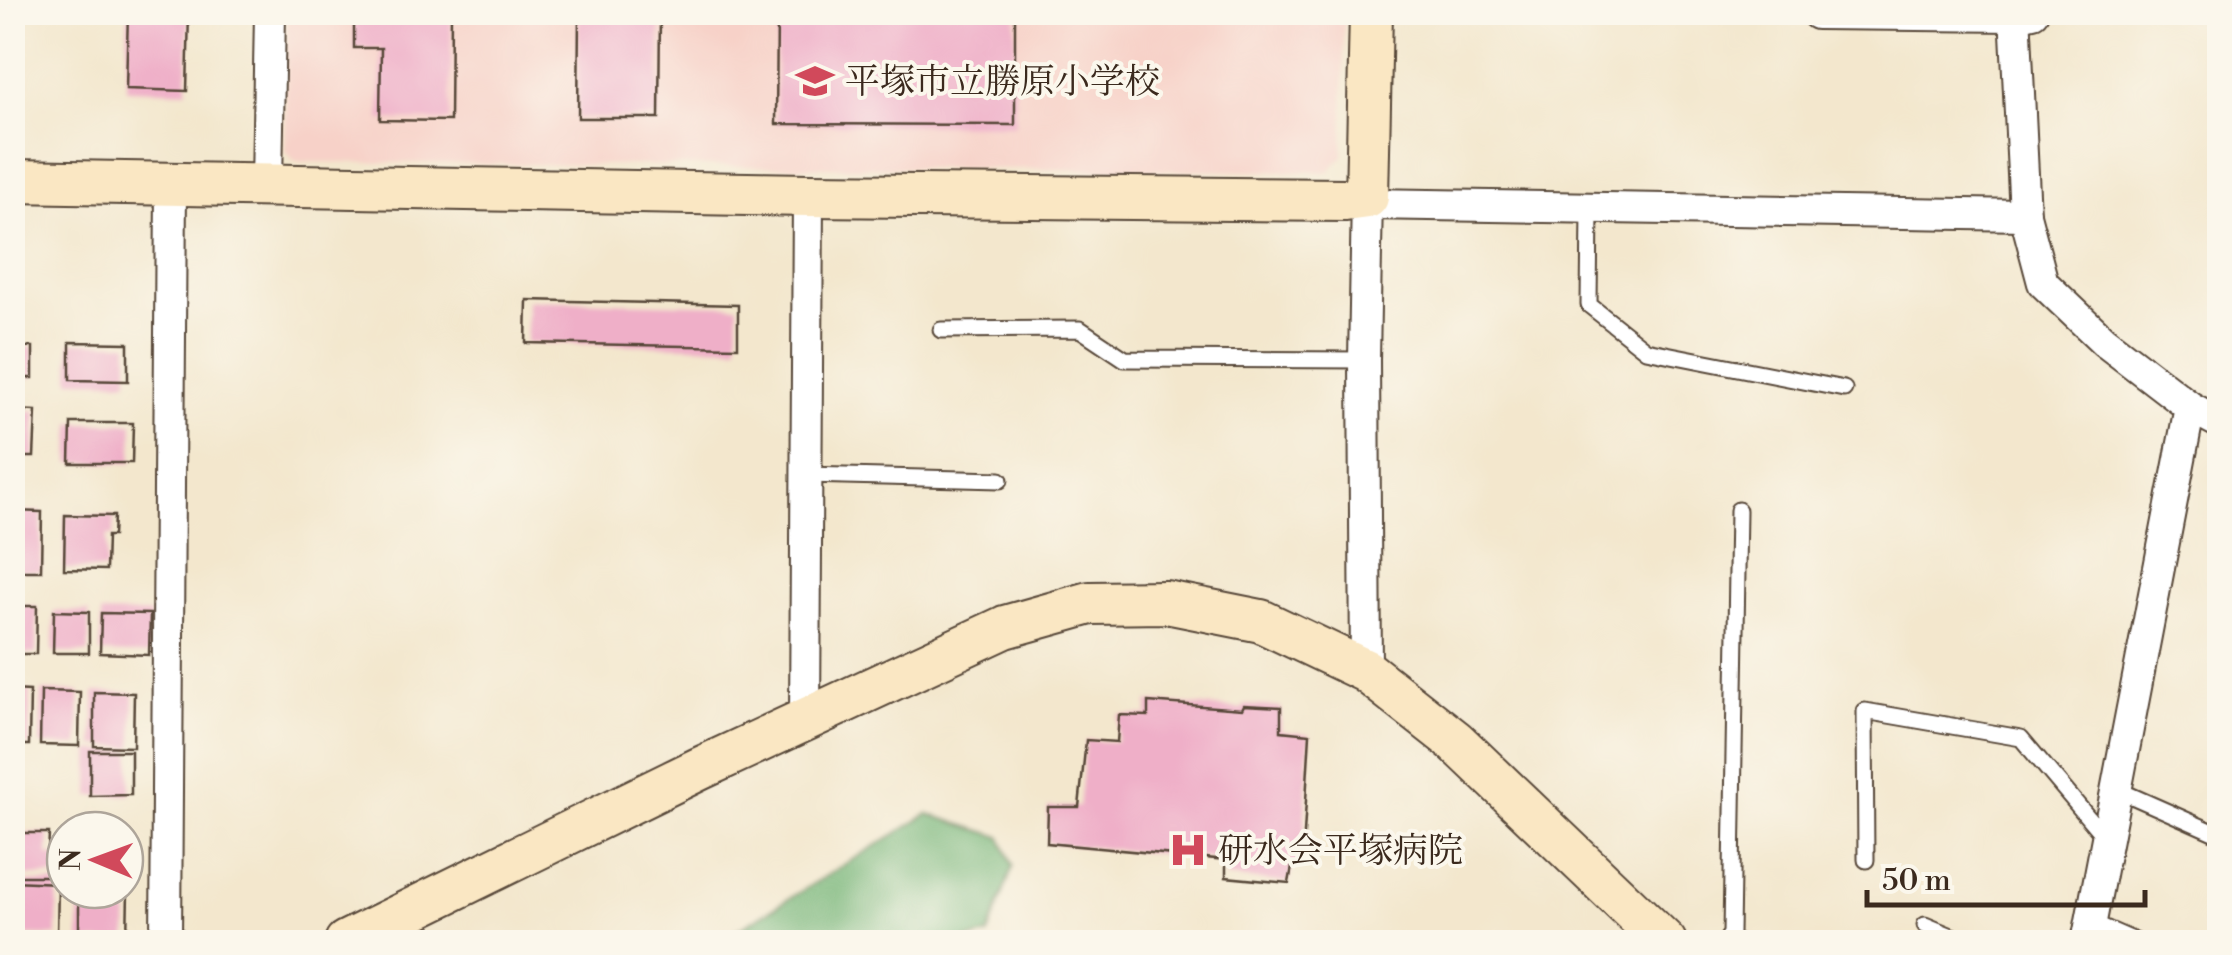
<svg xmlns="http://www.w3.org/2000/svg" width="2232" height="955" viewBox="0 0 2232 955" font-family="'Libre Bodoni','Noto Serif JP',serif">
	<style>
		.built { fill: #f7d1c8 }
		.forest { fill: #74b476; stroke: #586f4a; stroke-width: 2.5 }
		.building { fill: #efafc8 }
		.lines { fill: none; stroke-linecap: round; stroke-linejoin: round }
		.lane-casing { stroke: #574638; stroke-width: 19 }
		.street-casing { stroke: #574638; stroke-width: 34 }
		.secondary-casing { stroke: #574638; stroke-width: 46 }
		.lane { stroke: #fff; stroke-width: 15 }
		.street { stroke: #fff; stroke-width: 30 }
		.secondary { stroke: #fae7c3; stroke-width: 42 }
		.labels { text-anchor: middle; stroke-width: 8; stroke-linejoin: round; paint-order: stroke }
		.poi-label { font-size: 35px; fill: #3b2a1e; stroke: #fbf7ec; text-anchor: start }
	</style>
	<rect width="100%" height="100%" fill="#fbf7ec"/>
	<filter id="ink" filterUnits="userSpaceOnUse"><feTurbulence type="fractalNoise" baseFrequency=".01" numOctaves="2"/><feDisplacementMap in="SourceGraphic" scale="20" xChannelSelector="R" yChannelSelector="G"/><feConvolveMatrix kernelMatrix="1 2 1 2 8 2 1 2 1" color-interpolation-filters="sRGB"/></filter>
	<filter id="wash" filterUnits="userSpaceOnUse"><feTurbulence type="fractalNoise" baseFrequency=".0048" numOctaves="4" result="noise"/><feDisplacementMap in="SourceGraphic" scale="40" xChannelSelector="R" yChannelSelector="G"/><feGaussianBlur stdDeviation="2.25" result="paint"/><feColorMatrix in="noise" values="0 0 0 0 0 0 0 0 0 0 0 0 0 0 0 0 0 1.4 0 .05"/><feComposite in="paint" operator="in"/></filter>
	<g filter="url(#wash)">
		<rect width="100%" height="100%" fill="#f3e7cd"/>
		<polygon class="built" points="287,13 1344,13 1343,156 1328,172 295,162 285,150"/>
		<polygon class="forest" points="928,814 1001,837 1013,866 988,935 958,942 726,942 734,932"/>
		<g id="blocks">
			<g class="building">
				<polygon points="128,12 189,12 187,91 126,89"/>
				<polygon points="354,12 451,12 450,121 380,120 381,48 354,48"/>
				<polygon points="579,12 660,12 659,118 578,118"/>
				<polygon points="777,12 1015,12 1015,125 776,124"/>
				<polygon points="527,300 738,305 738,347 526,343"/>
				<polygon points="70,342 128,343 128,381 70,380"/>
				<rect x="12" y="347" width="21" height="31"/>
				<polygon points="12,410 36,411 34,457 12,457"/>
				<polygon points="71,423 133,423 132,463 70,463"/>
				<polygon points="12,511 42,512 41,571 12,571"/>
				<polygon points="65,515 114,516 113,536 107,536 106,570 64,569"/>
				<polygon points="12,606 37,606 36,654 12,654"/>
				<polygon points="54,611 89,612 89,653 53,653"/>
				<polygon points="101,613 150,614 149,655 100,653"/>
				<polygon points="12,690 30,691 29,745 12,745"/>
				<polygon points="41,691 80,692 79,746 40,745"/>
				<polygon points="94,692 134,693 133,747 94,746"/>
				<polygon points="1148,702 1242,709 1244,705 1281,707 1281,731 1310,734 1302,867 1292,867 1289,883 1226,877 1226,860 1047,843 1048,807 1079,807 1086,740 1117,742 1119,715 1148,716"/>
				<polygon points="90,751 131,751 131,795 90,796"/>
				<polygon points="12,833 49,833 48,856 59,855 59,876 12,876"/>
				<polygon points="12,881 58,883 57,936 12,935"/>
				<polygon points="79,890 128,890 127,941 79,941"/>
			</g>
		</g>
	</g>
	<g filter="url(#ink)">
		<use href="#blocks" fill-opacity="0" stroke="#574638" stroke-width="2.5"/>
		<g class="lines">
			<g class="lane-casing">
				<g id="lane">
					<polyline points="1590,209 1589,305 1646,350 1844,389"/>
					<polyline points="941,330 1080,329 1125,359 1364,360"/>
					<polyline points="806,475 1000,480"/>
					<polyline points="2116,789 2220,835"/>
					<polyline points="1866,860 1865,711 2021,738 2107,840"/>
					<polyline points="2091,922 2137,942"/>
					<polyline points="1925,925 1966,942"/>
					<polyline points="1725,942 1731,934 1738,510"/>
				</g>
			</g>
			<g class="street-casing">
				<g id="street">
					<polyline points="2015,12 2025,215 2043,283 2104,341 2190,407 2220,423"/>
					<polyline points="1817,14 2016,16 2033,12"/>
					<polyline points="267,185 270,12"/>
					<polyline points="1367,204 2025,215"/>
					<polyline points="1366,671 1364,360 1367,197"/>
					<polyline points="805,721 808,195"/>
					<polyline points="166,942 171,184"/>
					<polyline points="2087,942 2190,407"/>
				</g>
			</g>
			<g class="secondary-casing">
				<g id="secondary">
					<polyline points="12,181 808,195 1345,200 1367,197 1371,12"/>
					<polyline points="346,942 699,769 1005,627 1090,603 1166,602 1261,621 1366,671 1455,741 1665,942"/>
				</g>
			</g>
			<use href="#lane" class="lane"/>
			<use href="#street" class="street"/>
			<use href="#secondary" class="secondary"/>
		</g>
	</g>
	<defs>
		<g id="school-bare" transform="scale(3)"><path d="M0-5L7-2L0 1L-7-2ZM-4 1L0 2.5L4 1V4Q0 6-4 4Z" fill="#d1495b" stroke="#fbf7ec" stroke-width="2.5" paint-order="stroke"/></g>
		<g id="hospital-bare" transform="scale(3)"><path d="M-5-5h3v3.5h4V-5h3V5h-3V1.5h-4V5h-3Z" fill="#d1495b" stroke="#fbf7ec" stroke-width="2.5" paint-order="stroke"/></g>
	</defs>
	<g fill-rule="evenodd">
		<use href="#school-bare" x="815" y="81"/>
		<use href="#hospital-bare" x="1188" y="850"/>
	</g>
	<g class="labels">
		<g class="poi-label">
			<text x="845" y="93">平塚市立勝原小学校</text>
			<text x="1218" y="862">研水会平塚病院</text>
		</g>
	</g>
	<rect width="2232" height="955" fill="none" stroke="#fbf7ec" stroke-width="50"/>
	<g transform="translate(95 860) rotate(271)"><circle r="48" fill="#fbf7ec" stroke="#aea59a" stroke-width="2.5"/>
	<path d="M0-8L18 38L0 25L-18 38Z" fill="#d1495b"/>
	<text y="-15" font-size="28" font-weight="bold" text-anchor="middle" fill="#3b2a1e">N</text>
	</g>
	<path d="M1867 890v15h278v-15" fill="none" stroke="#3b2a1e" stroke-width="5"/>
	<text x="1882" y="890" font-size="30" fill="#3b2a1e" stroke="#fbf7ec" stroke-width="8" paint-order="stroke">50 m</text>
</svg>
